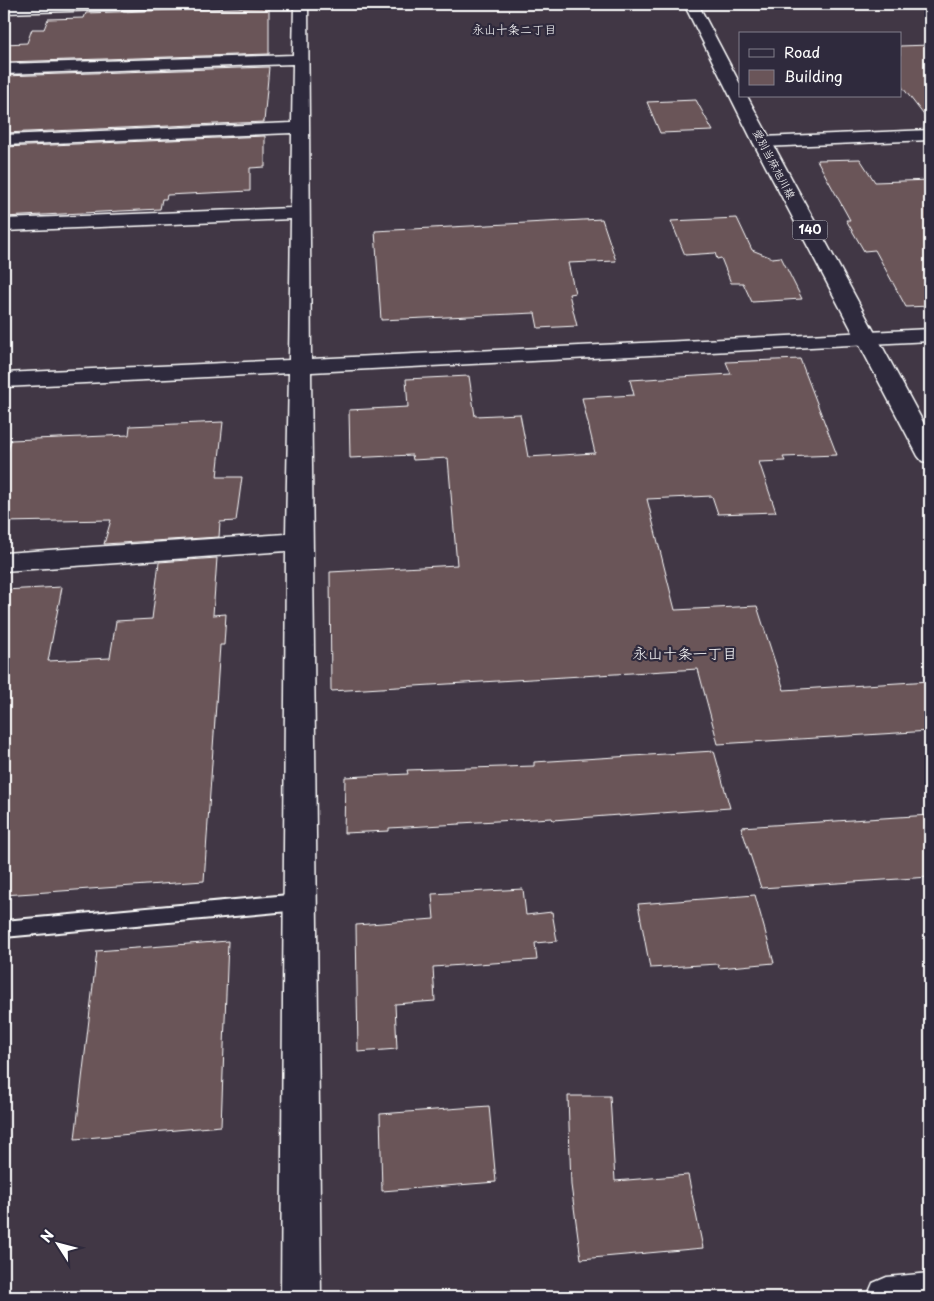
<svg xmlns="http://www.w3.org/2000/svg" width="934" height="1301" viewBox="0 0 934 1301" font-family="'Playpen Sans','Klee One',sans-serif">
	<style>
		.building { fill: #6a5559; stroke: #fff }
		.lines { fill: none; stroke-linecap: round; stroke-linejoin: round }
		.lane-casing { stroke: #fff; stroke-width: 4 }
		.street-casing { stroke: #fff; stroke-width: 3 }
		.primary-casing { stroke: #fff; stroke-width: 3 }
		.lane { fill: #2f2a3d; fill-rule: evenodd }
		.street { fill: #2f2a3d; fill-rule: evenodd }
		.primary { fill: #2f2a3d; fill-rule: evenodd }
		.labels { text-anchor: middle; stroke-width: 4.5; stroke-linejoin: round; paint-order: stroke }
		.far-street-label { font-size: 11px; fill: #fff; stroke: #2f2a3d }
		.far-neighbourhood-label { font-size: 12px; fill: #fff; stroke: #2f2a3d }
		.shield { fill: #2f2a3d; stroke: #c1bfc5; stroke-width: 1 }
		.shield-label { font-size: 12px; font-weight: bold; fill: #fff }
		.neighbourhood-label { font-size: 15px; fill: #fff; stroke: #2f2a3d }
	</style>
	<rect width="100%" height="100%" fill="#413745"/>
	<filter id="ink" filterUnits="userSpaceOnUse"><feTurbulence type="fractalNoise" baseFrequency=".02" numOctaves="2"/><feDisplacementMap in="SourceGraphic" scale="10" xChannelSelector="R" yChannelSelector="G"/><feConvolveMatrix kernelMatrix="1 2 1 2 8 2 1 2 1" color-interpolation-filters="sRGB"/></filter>
	<g filter="url(#ink)">
		<g class="building">
			<polygon points="269,7 269,54 4,62 4,44 27,43 32,29 44,29 48,19 84,18 86,13"/>
			<polygon points="930,45 930,123 900,84 900,46"/>
			<polygon points="269,67 264,122 4,133 4,76"/>
			<polygon points="696,100 713,131 660,133 647,102"/>
			<polygon points="265,136 265,167 250,168 250,191 167,195 166,199 162,199 160,209 4,217 4,147"/>
			<polygon points="860,159 875,182 930,180 930,306 906,307 875,250 864,251 846,220 850,220 817,160"/>
			<polygon points="737,218 752,250 772,258 781,257 802,299 752,302 743,283 731,283 721,258 717,259 715,253 685,255 671,221"/>
			<polygon points="602,219 616,261 568,263 575,293 569,294 577,326 538,328 535,313 381,320 375,231"/>
			<polygon points="800,359 837,455 783,457 785,461 759,462 776,512 718,514 712,496 647,499 675,610 757,606 784,690 930,681 930,731 718,744 698,669 331,691 330,572 457,565 448,458 413,460 412,455 350,458 349,410 408,407 406,379 469,376 475,416 520,414 528,457 595,453 582,398 634,395 630,380 731,374 726,362"/>
			<polygon points="223,422 217,477 242,477 236,521 220,522 219,537 104,544 111,520 4,522 4,463 11,440 129,435 130,426"/>
			<polygon points="217,558 213,615 226,614 224,645 220,645 204,881 4,895 4,590 62,587 48,661 110,658 116,621 152,619 159,562"/>
			<polygon points="714,751 730,808 619,816 619,815 553,820 552,818 460,823 460,824 389,828 389,831 344,833 345,777 408,774 407,770 534,766 534,762"/>
			<polygon points="930,815 930,877 761,888 741,827"/>
			<polygon points="523,889 526,915 552,912 557,941 535,943 537,960 433,967 435,1001 395,1004 397,1049 358,1052 356,925 434,919 432,894"/>
			<polygon points="755,895 774,963 719,968 718,964 650,968 638,904"/>
			<polygon points="228,941 221,1126 75,1139 97,951"/>
			<polygon points="568,1096 610,1096 615,1181 688,1175 703,1248 581,1259 571,1185"/>
			<polygon points="489,1106 496,1182 382,1191 380,1114"/>
		</g>
		<g class="lines">
			<g class="lane-casing">
				<polygon id="lane" points="299,894 306,896 309,902 306,908 299,910 4,937 4,921"/>
			</g>
			<g class="street-casing">
				<g id="street">
					<polygon points="177,4 175,7 170,8 4,13 4,5"/>
					<polygon points="294,4 308,4 311,359 930,329 930,341 311,372 321,1297 281,1297 286,551 4,571 4,553 286,534 289,373 4,387 4,373 289,360 291,219 4,231 4,219 291,208 292,133 4,145 4,135 292,123 293,64 4,74 4,64 293,55"/>
					<polygon points="930,130 930,140 762,147 756,146 753,142 756,138 762,137"/>
					<polygon points="930,1273 930,1297 867,1297 873,1283 887,1277"/>
				</g>
			</g>
			<g class="primary-casing">
				<polygon id="primary" points="684,4 698,4 740,84 740,96 747,96 930,435 930,463 922,461 918,456 753,142"/>
			</g>
			<use href="#lane" class="lane"/>
			<use href="#street" class="street"/>
			<use href="#primary" class="primary"/>
		</g>
	</g>
	<g class="labels">
		<g class="far-street-label">
			<text transform="translate(774 164) rotate(62)" y="4">愛別当麻旭川線</text>
		</g>
		<g class="far-neighbourhood-label">
			<text x="514" y="34">永山十条二丁目</text>
		</g>
		<rect class="shield" x="792.5" y="220.5" width="35" height="19" rx="4"/>
		<g class="shield-label">
			<text x="810" y="234">140</text>
		</g>
		<g class="neighbourhood-label">
			<text x="685" y="659">永山十条一丁目</text>
		</g>
	</g>
	<rect width="934" height="1301" fill="none" stroke="#2f2a3d" stroke-width="20"/>
	<rect x="10" y="10" width="914" height="1281" fill="none" stroke="#fff" stroke-width="2" filter="url(#ink)"/>
	<rect x="739" y="32" width="162" height="65" fill="#2f2a3d" stroke="#827f8b"/>
	<rect x="749" y="49" width="25" height="8" fill="#2f2a3d" stroke="#827f8b"/>
	<text x="784" y="58" font-size="15" fill="#ffffff">Road</text>
	<rect x="749" y="70" width="25" height="15" fill="#6a5559" stroke="#827f8b"/>
	<text x="784" y="82" font-size="15" fill="#ffffff">Building</text>
	<g transform="translate(58 1244) rotate(306)" stroke="#2f2a3d" stroke-width="4" paint-order="stroke">
	<path d="M0-4L9 19L0 12L-9 19Z" fill="#ffffff"/>
	<text y="-8" font-size="14" font-weight="bold" text-anchor="middle" fill="#ffffff">N</text>
	</g>
</svg>
